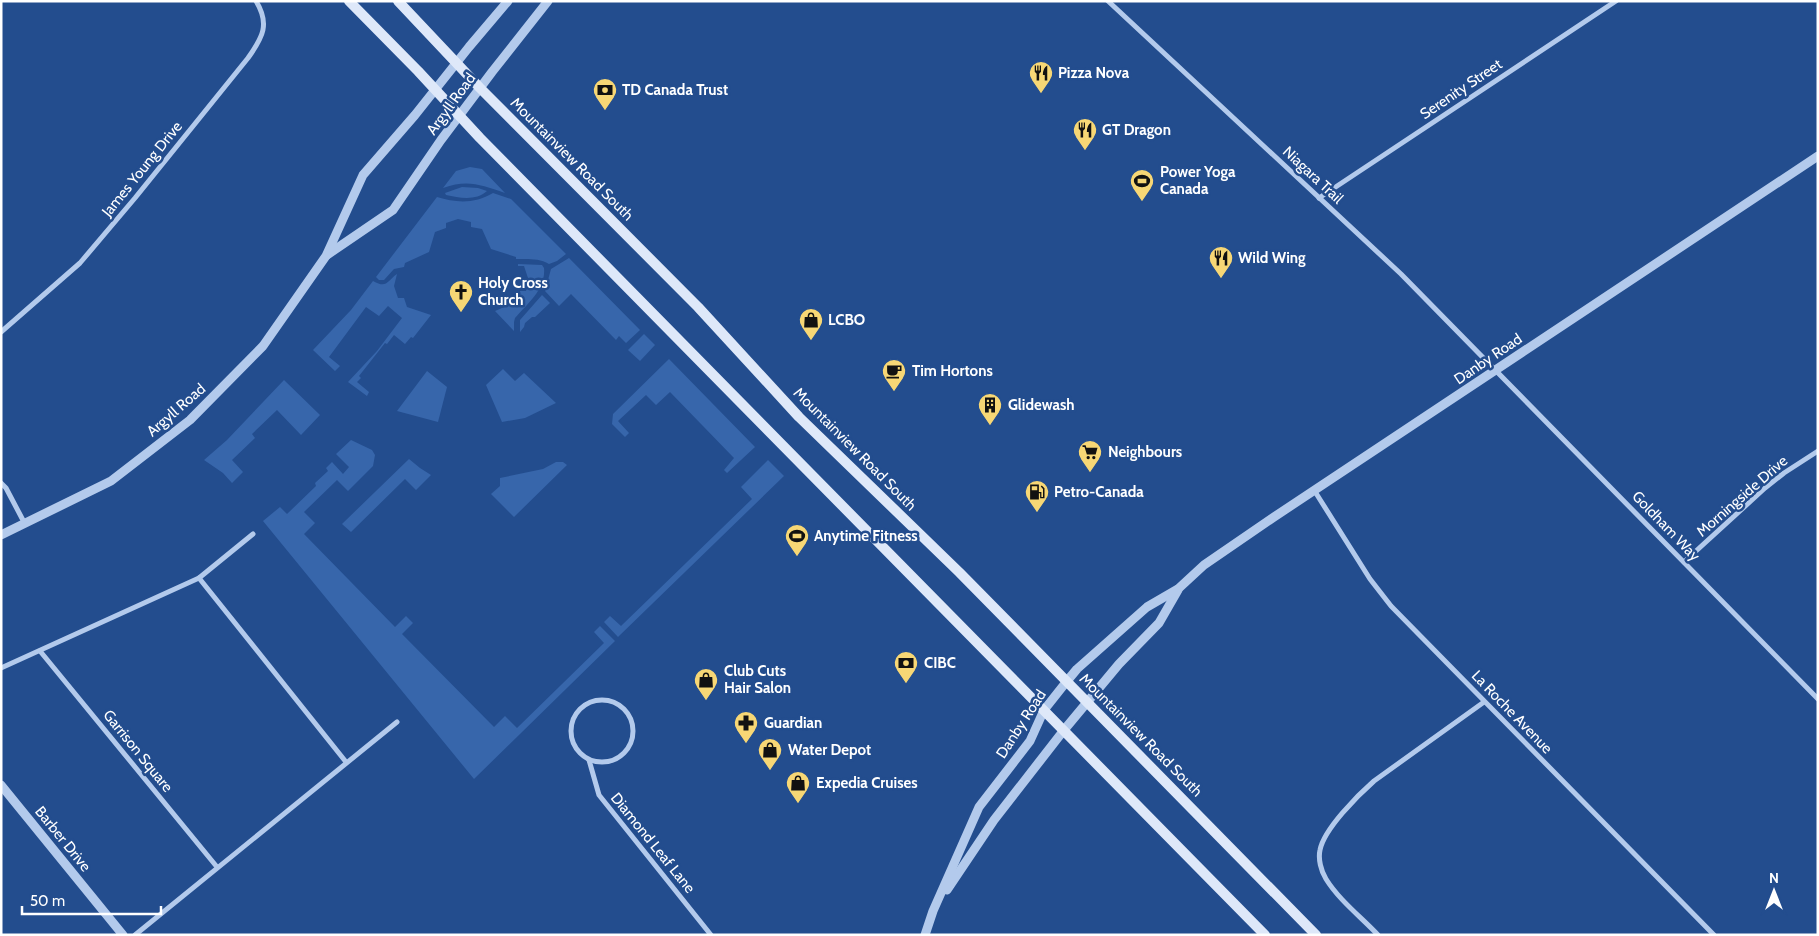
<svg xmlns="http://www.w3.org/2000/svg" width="1819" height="936" viewBox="0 0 1819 936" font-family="Cabin,sans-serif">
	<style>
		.green { fill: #3766ab }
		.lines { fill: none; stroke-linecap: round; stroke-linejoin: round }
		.minor { stroke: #b3caec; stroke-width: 5 }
		.tertiary { stroke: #b3caec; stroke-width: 9 }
		.secondary { stroke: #dee8f9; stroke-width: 10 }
		.labels { text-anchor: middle; stroke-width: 5; stroke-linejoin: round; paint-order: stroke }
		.poi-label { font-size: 15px; font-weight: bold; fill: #fff; stroke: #234d8e; text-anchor: start }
		.street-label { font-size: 15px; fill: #fff; stroke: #234d8e }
	</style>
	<rect width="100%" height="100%" fill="#234d8e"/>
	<g class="green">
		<path d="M 470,167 L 482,169 L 505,193 C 481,185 468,179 443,188 L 456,171 Z"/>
		<path d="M 462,187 L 478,188 L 487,191 C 476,201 460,198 446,195 L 445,193 Z"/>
		<path d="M 493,193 L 511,199 L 566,254 L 557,261 L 549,264 C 539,258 528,259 516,259 L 516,257 L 491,249 L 482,229 L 471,227 L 471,222 L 458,219 L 446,223 L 446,228 L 435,232 L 429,252 L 405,263 L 404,267 L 394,269 L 384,280 L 379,280 L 376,277 L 437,197 C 456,203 475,204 493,193 Z"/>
		<polygon points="569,258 640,330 626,343 619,336 616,340 571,294 559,306 545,291 551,269"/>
		<path d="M 518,264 L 542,265 L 544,268 C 546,289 528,303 515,318 L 514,322 L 514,331 L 495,311 L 518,301 L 520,291 L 526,291 L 528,278 L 524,266 L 518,266 Z"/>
		<path d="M 397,274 L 394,286 L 398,298 L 404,298 L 407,307 L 431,315 L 413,338 L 411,337 L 405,344 L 394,335 L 387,344 L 385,343 L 359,376 L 361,378 L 357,382 L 369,392 L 367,396 L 348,382 L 377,351 L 402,318 L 388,306 L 379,316 L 366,307 L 329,357 L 340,366 L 335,371 L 313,350 L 351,310 L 373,281 C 387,289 387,281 397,274 Z"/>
		<polygon points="542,295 550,303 535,317 532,317 525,323 524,327 520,332 520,320"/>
		<polygon points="644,334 655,345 640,361 628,350"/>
		<polygon points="669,359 755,447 727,473 724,470 734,458 670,392 656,405 646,395 618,421 629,433 625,437 612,424 613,414"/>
		<polygon points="503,369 515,381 524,373 556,403 525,418 502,422 486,385"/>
		<polygon points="427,371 447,387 438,422 397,411"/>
		<polygon points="284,380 320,415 301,435 277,410 252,434 255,438 232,460 243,472 232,483 223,473 204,460 227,440"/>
		<polygon points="351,440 372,450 375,455 373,466 348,491 337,480 304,512 315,523 304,534 395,627 406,616 413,623 402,634 494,727 505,716 517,728 604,643 594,632 600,626 615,641 474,779 263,521 280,507 287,514 316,486 315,483 328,471 326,468 332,462 343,474 349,467 336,454"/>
		<polygon points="409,459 420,468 431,475 416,490 405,479 351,532 342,524"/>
		<polygon points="768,460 784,476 618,637 604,622 610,616 621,626 752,499 741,487"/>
		<polygon points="556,462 563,462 567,465 514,517 491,494 500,486 500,478 543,469"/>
	</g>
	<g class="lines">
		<g class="minor">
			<polyline points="1108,1 1401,274 1818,699"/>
			<polyline points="1319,198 1616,1"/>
			<path d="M 1,332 L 80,263 L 135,198 L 248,58 C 263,37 270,24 256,1"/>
			<polyline points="1,483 6,488 25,524"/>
			<polyline points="1314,490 1370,579 1391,606 1714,935"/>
			<polyline points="1684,562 1765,488 1784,473 1818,451"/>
			<polyline points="199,578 346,762"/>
			<polyline points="40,651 217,867"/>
			<polyline points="1,668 199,578 253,534"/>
			<circle cx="602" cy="731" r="31"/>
			<polyline points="589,760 599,795 711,935"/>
			<polyline points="135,935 397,722"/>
			<path d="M 1378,935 C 1361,917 1339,900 1326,879 C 1321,871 1318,859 1320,850 C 1324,829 1358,795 1374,781 L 1484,702"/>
		</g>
		<g class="tertiary">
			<polyline points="327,255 393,210 441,140 492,72 548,1"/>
			<polyline points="1,535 111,481 190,420 263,346 326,256 363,175 415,115 469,47 508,1"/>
			<polyline points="1,785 123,935"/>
			<polyline points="947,890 994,820 1064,730 1119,664 1159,623 1178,590"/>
			<polyline points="925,935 933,911 979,807 1030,741 1044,710 1067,681 1077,669 1147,607 1178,589 1204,565 1274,517 1818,156"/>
		</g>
		<g class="secondary">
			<polyline points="349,1 418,71 480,138 1265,935"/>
			<polyline points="398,1 480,88 698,307 799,417 959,572 1316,935"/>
		</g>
	</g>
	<defs>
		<g id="restaurant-pin" transform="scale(1.25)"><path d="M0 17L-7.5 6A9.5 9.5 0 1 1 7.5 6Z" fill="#f7d775" stroke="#234d8e"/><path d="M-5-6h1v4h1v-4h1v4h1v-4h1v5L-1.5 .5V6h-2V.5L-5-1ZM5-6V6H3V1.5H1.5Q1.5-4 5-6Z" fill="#111"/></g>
		<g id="bank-pin" transform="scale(1.25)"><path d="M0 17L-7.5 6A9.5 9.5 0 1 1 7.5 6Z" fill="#f7d775" stroke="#234d8e"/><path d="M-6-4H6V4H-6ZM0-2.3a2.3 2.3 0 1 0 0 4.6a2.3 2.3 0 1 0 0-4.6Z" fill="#111"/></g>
		<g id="stadium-pin" transform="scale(1.25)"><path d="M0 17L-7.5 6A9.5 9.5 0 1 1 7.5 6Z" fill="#f7d775" stroke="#234d8e"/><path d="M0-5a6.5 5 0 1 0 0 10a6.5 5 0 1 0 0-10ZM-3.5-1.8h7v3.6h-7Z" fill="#111"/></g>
		<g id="church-pin" transform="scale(1.25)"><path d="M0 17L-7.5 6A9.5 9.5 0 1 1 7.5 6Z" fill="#f7d775" stroke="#234d8e"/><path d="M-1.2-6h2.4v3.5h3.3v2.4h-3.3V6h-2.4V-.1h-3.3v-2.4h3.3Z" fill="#111"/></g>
		<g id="shop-pin" transform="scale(1.25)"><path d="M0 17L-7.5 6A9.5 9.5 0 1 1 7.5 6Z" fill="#f7d775" stroke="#234d8e"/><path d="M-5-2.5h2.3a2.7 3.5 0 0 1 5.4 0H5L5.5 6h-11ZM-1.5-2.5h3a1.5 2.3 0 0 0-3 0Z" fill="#111"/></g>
		<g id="cafe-pin" transform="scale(1.25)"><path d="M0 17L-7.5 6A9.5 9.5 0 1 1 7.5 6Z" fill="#f7d775" stroke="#234d8e"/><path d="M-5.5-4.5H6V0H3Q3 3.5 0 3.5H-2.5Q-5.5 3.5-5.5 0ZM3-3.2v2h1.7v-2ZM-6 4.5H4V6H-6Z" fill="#111"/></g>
		<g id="building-pin" transform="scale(1.25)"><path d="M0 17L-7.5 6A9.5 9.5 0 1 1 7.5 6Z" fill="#f7d775" stroke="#234d8e"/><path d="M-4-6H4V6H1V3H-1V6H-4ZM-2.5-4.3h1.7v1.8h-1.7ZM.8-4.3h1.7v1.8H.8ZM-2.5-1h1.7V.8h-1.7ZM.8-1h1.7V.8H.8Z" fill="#111"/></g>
		<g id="supermarket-pin" transform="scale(1.25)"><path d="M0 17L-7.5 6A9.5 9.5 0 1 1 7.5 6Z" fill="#f7d775" stroke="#234d8e"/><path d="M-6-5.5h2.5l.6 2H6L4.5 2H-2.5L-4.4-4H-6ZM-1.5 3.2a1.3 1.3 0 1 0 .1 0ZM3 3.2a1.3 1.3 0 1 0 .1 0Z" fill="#111"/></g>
		<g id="fuel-pin" transform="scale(1.25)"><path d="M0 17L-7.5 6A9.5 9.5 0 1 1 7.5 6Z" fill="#f7d775" stroke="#234d8e"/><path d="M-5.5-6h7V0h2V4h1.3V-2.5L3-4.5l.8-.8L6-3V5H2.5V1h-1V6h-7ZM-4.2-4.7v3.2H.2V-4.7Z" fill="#111"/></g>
		<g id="pharmacy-pin" transform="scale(1.25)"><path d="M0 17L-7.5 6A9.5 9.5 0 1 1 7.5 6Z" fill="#f7d775" stroke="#234d8e"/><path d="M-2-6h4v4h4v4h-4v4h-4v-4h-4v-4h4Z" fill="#111"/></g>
	</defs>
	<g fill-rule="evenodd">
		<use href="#restaurant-pin" x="1041" y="73"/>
		<use href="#bank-pin" x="605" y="90"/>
		<use href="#restaurant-pin" x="1085" y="130"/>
		<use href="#stadium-pin" x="1142" y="181"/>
		<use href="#restaurant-pin" x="1221" y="258"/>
		<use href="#church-pin" x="461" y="292"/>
		<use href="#shop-pin" x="811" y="320"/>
		<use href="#cafe-pin" x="894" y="371"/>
		<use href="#building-pin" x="990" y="405"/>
		<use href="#supermarket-pin" x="1090" y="452"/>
		<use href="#fuel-pin" x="1037" y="492"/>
		<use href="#stadium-pin" x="797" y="536"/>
		<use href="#bank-pin" x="906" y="663"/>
		<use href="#shop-pin" x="706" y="680"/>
		<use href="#pharmacy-pin" x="746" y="723"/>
		<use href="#shop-pin" x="770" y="750"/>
		<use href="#shop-pin" x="798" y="783"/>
	</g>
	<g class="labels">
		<g class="poi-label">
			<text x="1058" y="78">Pizza Nova</text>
			<text x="622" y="95">TD Canada Trust</text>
			<text x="1102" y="135">GT Dragon</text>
			<text x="1160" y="177">Power Yoga<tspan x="1160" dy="17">Canada</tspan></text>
			<text x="1238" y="263">Wild Wing</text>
			<text x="478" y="288">Holy Cross<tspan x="478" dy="17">Church</tspan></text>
			<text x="828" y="325">LCBO</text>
			<text x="912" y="376">Tim Hortons</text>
			<text x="1008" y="410">Glidewash</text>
			<text x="1108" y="457">Neighbours</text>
			<text x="1054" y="497">Petro-Canada</text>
			<text x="814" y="541">Anytime Fitness</text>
			<text x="924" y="668">CIBC</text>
			<text x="724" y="676">Club Cuts<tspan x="724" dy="17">Hair Salon</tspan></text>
			<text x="764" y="728">Guardian</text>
			<text x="788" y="755">Water Depot</text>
			<text x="816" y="788">Expedia Cruises</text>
		</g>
		<g class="street-label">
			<text transform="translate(1461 89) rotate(-34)" y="5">Serenity Street</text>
			<text transform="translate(451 104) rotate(-54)" y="5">Argyll Road</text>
			<text transform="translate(572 159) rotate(45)" y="5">Mountainview Road South</text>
			<text transform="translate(142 169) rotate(-51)" y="5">James Young Drive</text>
			<text transform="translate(1313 175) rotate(43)" y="5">Niagara Trail</text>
			<text transform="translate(1488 359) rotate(-34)" y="5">Danby Road</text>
			<text transform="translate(176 410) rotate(-41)" y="5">Argyll Road</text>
			<text transform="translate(855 449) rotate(45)" y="5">Mountainview Road South</text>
			<text transform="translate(1742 496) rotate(-41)" y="5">Morningside Drive</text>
			<text transform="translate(1666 526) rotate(46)" y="5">Goldham Way</text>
			<text transform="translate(1512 712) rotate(46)" y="5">La Roche Avenue</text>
			<text transform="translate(1021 724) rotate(-57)" y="5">Danby Road</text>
			<text transform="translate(1141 735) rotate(45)" y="5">Mountainview Road South</text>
			<text transform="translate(138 751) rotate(51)" y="5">Garrison Square</text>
			<text transform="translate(63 839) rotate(51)" y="5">Barber Drive</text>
			<text transform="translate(653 843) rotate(51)" y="5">Diamond Leaf Lane</text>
		</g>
	</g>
	<rect width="1819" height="936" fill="none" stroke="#ffffff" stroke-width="5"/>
	<g transform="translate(1774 891)" stroke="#234d8e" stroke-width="4" paint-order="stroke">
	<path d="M0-4L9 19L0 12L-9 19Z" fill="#ffffff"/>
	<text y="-8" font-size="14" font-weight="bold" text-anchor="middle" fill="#ffffff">N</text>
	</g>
	<path d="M22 906v8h139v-8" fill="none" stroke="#ffffff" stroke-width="2.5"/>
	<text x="30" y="906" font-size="15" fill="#ffffff" stroke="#234d8e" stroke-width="4" paint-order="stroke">50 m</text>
</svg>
